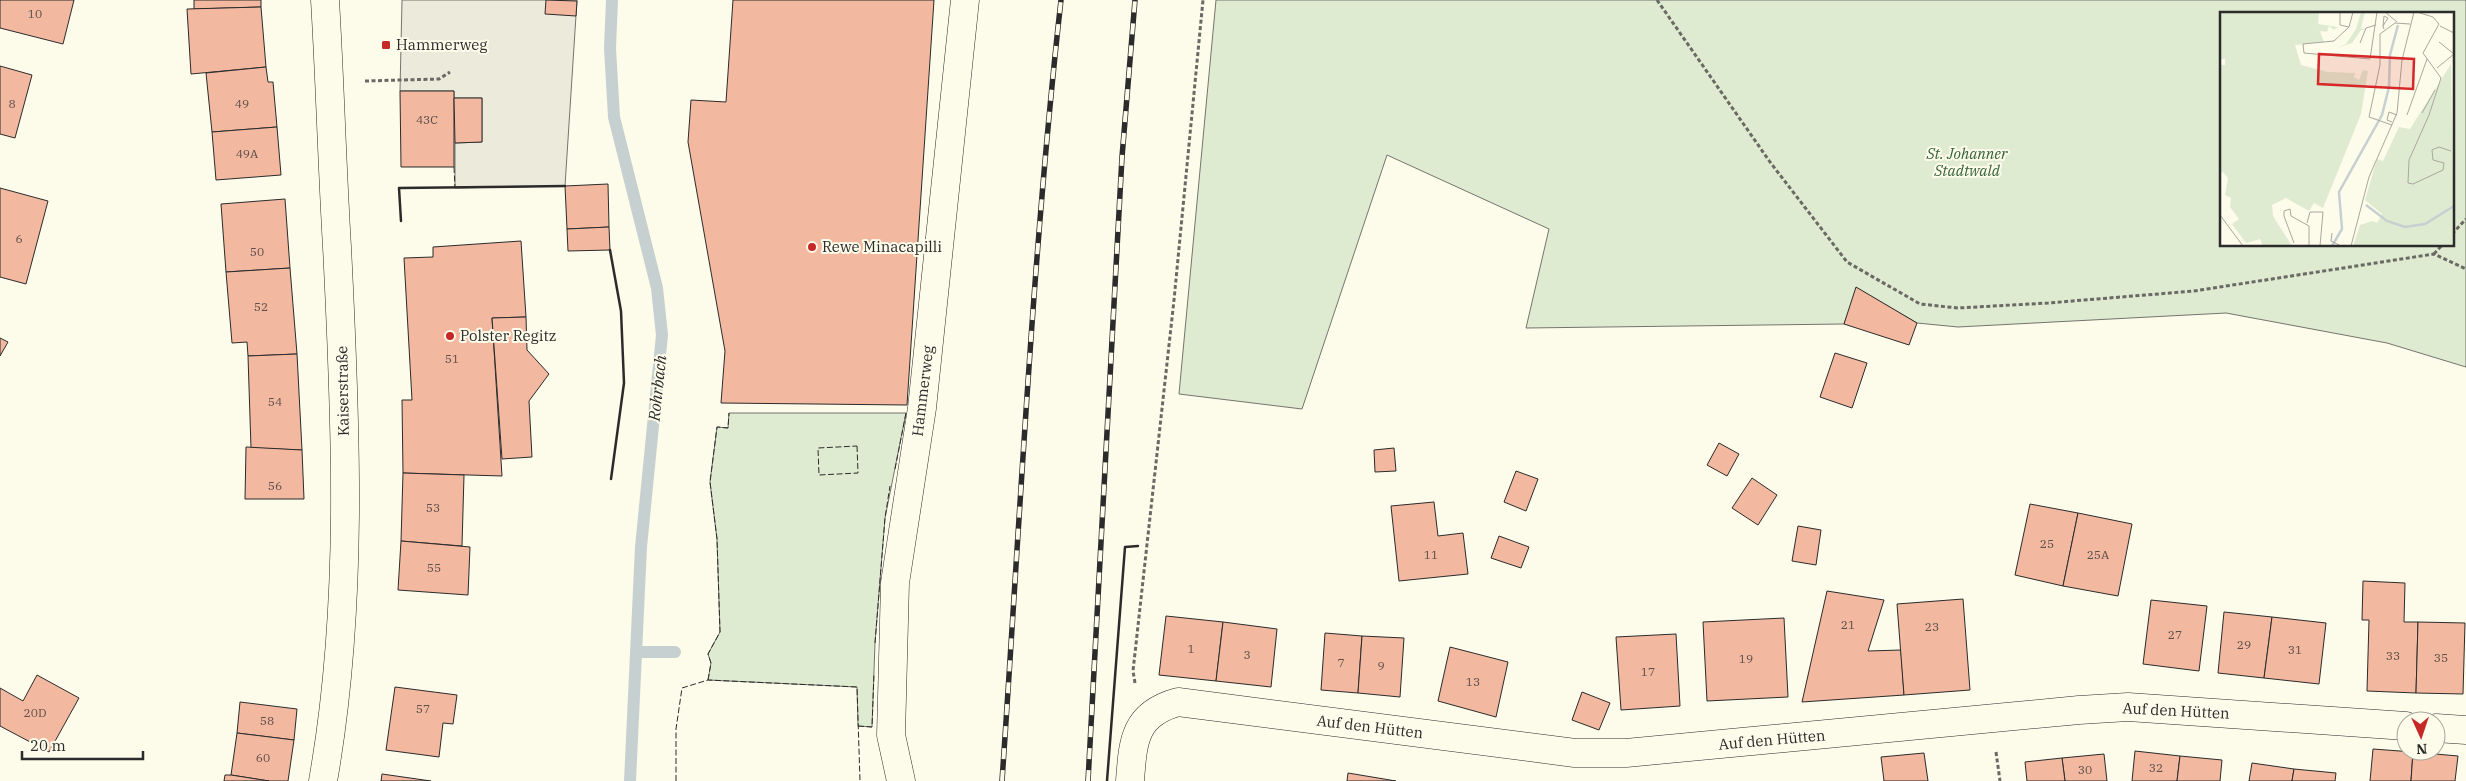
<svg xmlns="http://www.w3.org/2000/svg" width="2466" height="781" viewBox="0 0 2466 781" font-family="'IBM Plex Serif',serif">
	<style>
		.green { fill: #deebd1; stroke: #74746e; fill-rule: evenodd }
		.parking { fill: #eceadb; stroke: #74746e }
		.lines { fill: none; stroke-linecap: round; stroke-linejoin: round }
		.stream { stroke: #c7d0d0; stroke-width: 12 }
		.building { fill: #f2b8a0; stroke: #2b2b2b }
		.minor-casing { stroke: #2b2b2b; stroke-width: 29 }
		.secondary-casing { stroke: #2b2b2b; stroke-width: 29 }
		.path { stroke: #6a6964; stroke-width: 3; stroke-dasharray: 4 2.5; stroke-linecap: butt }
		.minor { stroke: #fdfbea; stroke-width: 28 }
		.secondary { stroke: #fdfbea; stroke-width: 28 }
		.rail-casing { stroke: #2b2b2b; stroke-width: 5.5 }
		.rail { stroke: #fdfbea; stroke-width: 4; stroke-dasharray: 11; stroke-linecap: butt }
		.fence { stroke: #2b2b2b; stroke-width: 1; stroke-dasharray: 6 2.5; stroke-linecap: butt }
		.wall { stroke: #2b2b2b; stroke-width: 2.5 }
		.poi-dot { fill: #c62828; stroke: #fdfbea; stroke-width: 2 }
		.labels { text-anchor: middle; stroke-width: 4; stroke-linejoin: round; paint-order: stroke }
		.number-label { font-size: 12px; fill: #5d4e48 }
		.poi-label { font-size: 15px; fill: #2b2b2b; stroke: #fdfbea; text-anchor: start }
		.park-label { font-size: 15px; font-style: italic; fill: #34623c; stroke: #fdfbea }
		.street-label { font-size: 15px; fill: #2b2b2b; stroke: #fdfbea }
		.water-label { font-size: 16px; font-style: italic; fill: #2b2b2b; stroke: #fdfbea }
		.inset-river { fill: none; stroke: #c7d0d0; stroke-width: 2.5 }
		.inset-road { fill: none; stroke: #a9a89e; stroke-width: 1 }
		.view { fill: #d62828; fill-opacity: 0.15; stroke: #d62828; stroke-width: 2.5 }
		.inset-edge { fill: none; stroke: #2b2b2b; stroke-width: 2.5 }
	</style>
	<rect width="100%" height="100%" fill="#fdfbea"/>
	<g class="green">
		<path d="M 1216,0 L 2466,0 L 2466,367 L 2387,343 L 2226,313 L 1958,327 L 1917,323 L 1857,288 L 1844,324 L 1526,328 L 1549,229 L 1387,155 L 1302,409 L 1179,394 ZM 2221,14 L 2452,14 L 2452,245 L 2221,245 Z"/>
		<polygon points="729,413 906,413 885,518 875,643 872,727 858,726 857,687 708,680 711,663 708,654 720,632 717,539 710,482 717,427 728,428"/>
	</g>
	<polygon class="parking" points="402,0 577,0 565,186 455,188 455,143 482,142 482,98 454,98 454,91 400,91"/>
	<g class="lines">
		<g class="stream">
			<polyline points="612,0 610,48 614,117 657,288 662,335 641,547 630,781"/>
			<polyline points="636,652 675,652"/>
		</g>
	</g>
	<g class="building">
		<polygon points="0,0 74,0 63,44 0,28"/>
		<polygon points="194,0 261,0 261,7 194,9"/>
		<polygon points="546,0 577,1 576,16 545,14"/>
		<polygon points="733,0 934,0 907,405 721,403 725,351 688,142 691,100 726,102"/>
		<polygon points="261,7 266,67 191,74 187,9"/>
		<polygon points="0,66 32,75 15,138 0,134"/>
		<polygon points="266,67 268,82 273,82 277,127 212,132 206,73"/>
		<polygon points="400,91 454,91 454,167 401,167"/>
		<polygon points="454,98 482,98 482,142 455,143"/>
		<polygon points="277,127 281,175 216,180 212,132"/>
		<polygon points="608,184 609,227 567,229 565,186"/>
		<polygon points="0,188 48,201 26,284 0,277"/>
		<polygon points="285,199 290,268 226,272 221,204"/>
		<polygon points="609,227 610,250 568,251 567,229"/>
		<polygon points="521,241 526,317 492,318 502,476 403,473 402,400 412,400 404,258 433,257 433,247"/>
		<polygon points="290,268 297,354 248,356 247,342 232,343 226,272"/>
		<polygon points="1856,287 1917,323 1909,345 1844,324"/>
		<polygon points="526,317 527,350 549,374 529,401 532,457 502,459 492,318"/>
		<polygon points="0,338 8,342 0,356"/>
		<polygon points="1835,353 1867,363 1852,408 1820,397"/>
		<polygon points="297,354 302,450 251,448 248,356"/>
		<polygon points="1719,443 1739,454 1727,476 1707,465"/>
		<polygon points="246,447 302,450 304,499 245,499"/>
		<polygon points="1394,448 1396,471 1375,472 1374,450"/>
		<polygon points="1516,471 1538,479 1526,511 1504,502"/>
		<polygon points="403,473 464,475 462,546 401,541"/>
		<polygon points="1752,478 1777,495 1758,525 1732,508"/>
		<polygon points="1434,502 1438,536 1463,533 1468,574 1399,581 1391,506"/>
		<polygon points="2030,504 2078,513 2063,586 2015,575"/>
		<polygon points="2078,513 2132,524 2118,596 2063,586"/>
		<polygon points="1798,526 1821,530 1816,565 1792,561"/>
		<polygon points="1499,536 1529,547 1521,568 1491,558"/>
		<polygon points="401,541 470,547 468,595 398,590"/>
		<polygon points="2363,581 2405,583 2404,622 2418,622 2416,693 2367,691 2369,620 2362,620"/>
		<polygon points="1827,591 1884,600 1868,651 1901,650 1904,695 1802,702"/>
		<polygon points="1963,599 1970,690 1904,695 1897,604"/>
		<polygon points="2151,600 2207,606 2199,671 2143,664"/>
		<polygon points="2224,612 2272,617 2264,678 2218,673"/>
		<polygon points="1166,616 1223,622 1216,681 1159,675"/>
		<polygon points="2272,617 2326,623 2319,684 2264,678"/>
		<polygon points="1784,618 1788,697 1707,701 1703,622"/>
		<polygon points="1223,622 1277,629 1271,687 1216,681"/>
		<polygon points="2418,622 2465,623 2463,694 2416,693"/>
		<polygon points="1325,633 1362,636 1358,693 1321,690"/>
		<polygon points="1676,634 1680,706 1621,710 1616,637"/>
		<polygon points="1362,636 1404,638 1400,697 1358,693"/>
		<polygon points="1450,647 1508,662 1496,717 1438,701"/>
		<polygon points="37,675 79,698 49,752 0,726 0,688 23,701"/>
		<polygon points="395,687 457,695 453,724 443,723 439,757 386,750"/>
		<polygon points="1582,692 1610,703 1599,730 1572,720"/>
		<polygon points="240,702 297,709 294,740 237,733"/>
		<polygon points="237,733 294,740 288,781 269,781 231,775"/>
		<polygon points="2373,749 2413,752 2411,781 2370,781"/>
		<polygon points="2135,751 2180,756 2177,781 2132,781"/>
		<polygon points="2413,752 2458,756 2455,781 2411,781"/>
		<polygon points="1924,753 1928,781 1884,781 1881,757"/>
		<polygon points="2104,754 2107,781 2065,781 2062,758"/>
		<polygon points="2180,756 2222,760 2220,781 2177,781"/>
		<polygon points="2062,758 2065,781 2027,781 2025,762"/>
		<polygon points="2252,763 2294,769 2292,781 2249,781"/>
		<polygon points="2294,769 2336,773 2335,781 2292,781"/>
		<polygon points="1348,773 1396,781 1347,781"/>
		<polygon points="382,774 431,781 381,781"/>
		<polygon points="225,775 231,775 269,781 224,781"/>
	</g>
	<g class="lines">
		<g class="minor-casing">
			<g id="minor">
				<polyline points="2436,728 2466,730"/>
				<polyline points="901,781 891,735 895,583 922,408 965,0"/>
				<path d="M 1130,781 C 1133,741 1134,714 1178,702 L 1575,753 L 1626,753 L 2079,710 L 2128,707 L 2406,726"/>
			</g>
		</g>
		<g class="secondary-casing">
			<path id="secondary" d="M 323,781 C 354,606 346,424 337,247 C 332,165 330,82 325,0"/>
		</g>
		<g class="path">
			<polyline points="1657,0 1770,162 1847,262 1920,304 1958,308 2048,303 2194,291 2434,254 2466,269"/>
			<polyline points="365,81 439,79 450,72"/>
			<polyline points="2452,234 2466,219"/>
			<polyline points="2434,254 2442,245"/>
			<polyline points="1135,683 1133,671 1174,300 1203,0"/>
			<polyline points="1996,752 2000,781"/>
		</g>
		<use href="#minor" class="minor"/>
		<use href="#secondary" class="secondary"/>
		<g class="rail-casing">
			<g id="rail">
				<path d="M 1002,781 C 1020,521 1032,259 1061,0"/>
				<polyline points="1088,781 1122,157 1135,0"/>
			</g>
		</g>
		<use href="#rail" class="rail"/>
		<g class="fence">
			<polyline points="454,167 455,188"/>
			<polygon points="857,446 858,473 819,475 818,448"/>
			<polyline points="895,469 906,413"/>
			<polyline points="875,643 885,518 890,486"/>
			<polyline points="708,680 711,663 708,654 720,632 717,539 710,482 717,427 728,428 729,413"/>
			<polyline points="858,726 872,727 874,673"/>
			<polyline points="676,781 676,729 682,688 708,680 857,687 860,781"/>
		</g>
		<g class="wall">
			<polyline points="401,221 399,188 565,186"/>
			<polyline points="610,250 621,311 624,383 611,479"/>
			<polyline points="1107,781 1125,547 1138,546"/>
		</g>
	</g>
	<g class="poi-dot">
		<rect x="381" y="40" width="10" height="10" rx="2.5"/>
		<circle cx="812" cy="247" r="5"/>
		<circle cx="450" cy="336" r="5"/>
	</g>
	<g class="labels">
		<g class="number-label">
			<text x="35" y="18">10</text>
			<text x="12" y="108">8</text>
			<text x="242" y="108">49</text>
			<text x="427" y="124">43C</text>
			<text x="247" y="158">49A</text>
			<text x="19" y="243">6</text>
			<text x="257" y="256">50</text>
			<text x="261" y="311">52</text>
			<text x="452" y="363">51</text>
			<text x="275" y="406">54</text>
			<text x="275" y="490">56</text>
			<text x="433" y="512">53</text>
			<text x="2047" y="548">25</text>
			<text x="1431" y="559">11</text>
			<text x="2098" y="559">25A</text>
			<text x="434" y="572">55</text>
			<text x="1848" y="629">21</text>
			<text x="1932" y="631">23</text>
			<text x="2175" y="639">27</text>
			<text x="2244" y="649">29</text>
			<text x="1191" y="653">1</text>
			<text x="2295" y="654">31</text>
			<text x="1247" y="659">3</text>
			<text x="2393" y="660">33</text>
			<text x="2441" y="662">35</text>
			<text x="1746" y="663">19</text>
			<text x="1341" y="667">7</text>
			<text x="1381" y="670">9</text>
			<text x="1648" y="676">17</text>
			<text x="1473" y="686">13</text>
			<text x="423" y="713">57</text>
			<text x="35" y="717">20D</text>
			<text x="267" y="725">58</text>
			<text x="263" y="762">60</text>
			<text x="2156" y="772">32</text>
			<text x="2085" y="774">30</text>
		</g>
		<g class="poi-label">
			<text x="396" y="50">Hammerweg</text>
			<text x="822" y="252">Rewe Minacapilli</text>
			<text x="460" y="341">Polster Regitz</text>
		</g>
		<g class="park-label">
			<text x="1967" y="159">St. Johanner<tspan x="1967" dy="17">Stadtwald</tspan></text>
		</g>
		<g class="street-label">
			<text transform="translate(343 391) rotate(-91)" y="5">Kaiserstraße</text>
			<text transform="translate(923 391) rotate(-83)" y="5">Hammerweg</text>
			<text transform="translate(2176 711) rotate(3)" y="5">Auf den Hütten</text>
			<text transform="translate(1370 727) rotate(7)" y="5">Auf den Hütten</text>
			<text transform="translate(1772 740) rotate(-5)" y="5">Auf den Hütten</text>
		</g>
		<g class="water-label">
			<text transform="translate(657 388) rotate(-84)" y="6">Rohrbach</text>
		</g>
	</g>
	<g transform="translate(2220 12)">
		<rect width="234" height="234" fill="#fdfbea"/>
		<path d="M 0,0 L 99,0 L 98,12 L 118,15 L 114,18 L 109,14 L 107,20 L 100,19 L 104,30 L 75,33 L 81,53 L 108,60 L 135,61 L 134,65 L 139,68 L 143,58 L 148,59 L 141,102 L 103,196 L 94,191 L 89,199 L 66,186 L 52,193 L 53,204 L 72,234 L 43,234 L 40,227 L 26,231 L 12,212 L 19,207 L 10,195 L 11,186 L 5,183 L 8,166 L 3,160 L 0,161 L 0,53 L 5,53 L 5,47 L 0,47 ZM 141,0 L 145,0 L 141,16 L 145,18 L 141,18 L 132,31 L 117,36 L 126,32 L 136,17 ZM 231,52 L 234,234 L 133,234 L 140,213 L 152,209 L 157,211 L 162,202 L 145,188 L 157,147 L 163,149 L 179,115 L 190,117 Z" fill="#deebd1"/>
		<path class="inset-river" d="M 146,193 L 167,209 L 185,215 L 205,212 L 234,194M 112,234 L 122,217 L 119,180 L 162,103 L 169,75 L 170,43 L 178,13"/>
		<path class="inset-road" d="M 120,0 L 120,13 L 129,15M 165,0 L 177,10M 197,0 L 213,5 L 219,12 L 203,41 L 221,66 L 209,103 L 189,148 L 188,171 L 193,172 L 223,158 L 224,151M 163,14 L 168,6 L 164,4 L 163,14 L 164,17M 220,14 L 234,21M 129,15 L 114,29 L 83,32 L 84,41 L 150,47 L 157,0M 129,15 L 133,0M 219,30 L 234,42M 140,31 L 146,16 L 156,13M 217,56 L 234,42M 202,101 L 215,78M 187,103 L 207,47M 172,110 L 167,108 L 169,100 L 177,103M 172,113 L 149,105 L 160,53 L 160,22 L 175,11 L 190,12M 224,151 L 213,148 L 212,138 L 219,135 L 231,139M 0,203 L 23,234M 87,211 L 90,200 L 103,200 L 100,234M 112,221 L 111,229 L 121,234M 74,231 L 64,204 L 64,199 L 70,197 L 71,204 L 89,214 L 89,234M 131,234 L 149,165 L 177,101 L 182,48 L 194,0"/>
		<path class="view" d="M 99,42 L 194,47 L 193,77 L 98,72 Z"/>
		<rect width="234" height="234" class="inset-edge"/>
	</g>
	<g transform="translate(2421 736) rotate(177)"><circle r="24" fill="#fdfbea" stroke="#a9a89e"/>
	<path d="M0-4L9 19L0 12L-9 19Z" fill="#c62828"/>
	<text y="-8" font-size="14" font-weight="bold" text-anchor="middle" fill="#2b2b2b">N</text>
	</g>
	<path d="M22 751v8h121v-8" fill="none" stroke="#2b2b2b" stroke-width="2.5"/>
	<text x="30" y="751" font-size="15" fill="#2b2b2b" stroke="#fdfbea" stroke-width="4" paint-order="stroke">20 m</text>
</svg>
